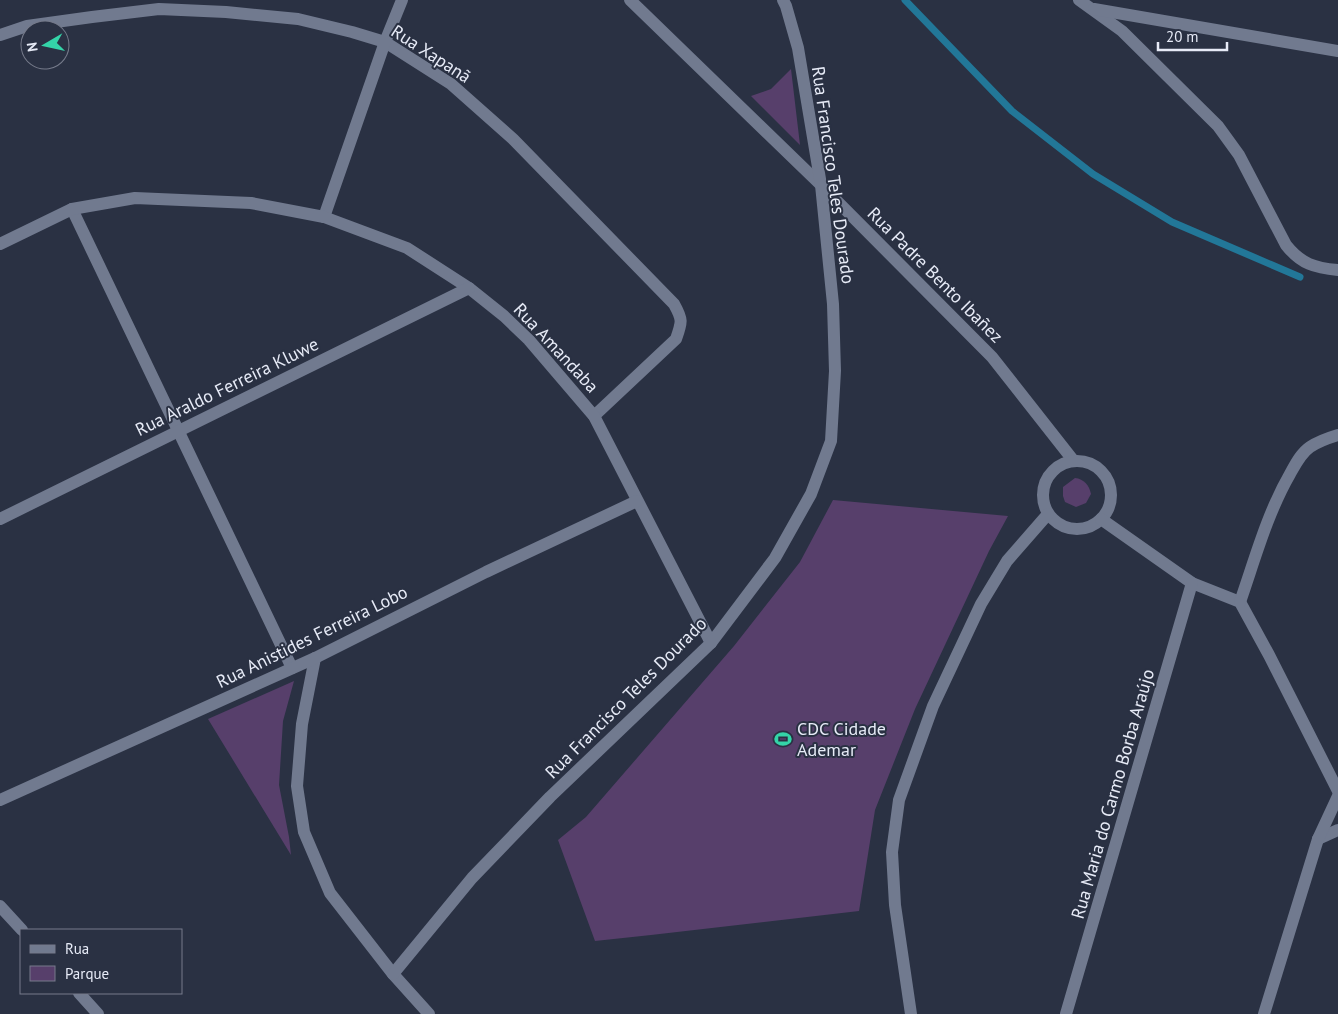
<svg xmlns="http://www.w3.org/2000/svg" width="1338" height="1014" viewBox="0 0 1338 1014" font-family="'PT Sans',sans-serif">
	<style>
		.green { fill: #573f6b }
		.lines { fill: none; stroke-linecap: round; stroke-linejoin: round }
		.stream { stroke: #227798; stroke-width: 7 }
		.street { stroke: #717a8f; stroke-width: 12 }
		.labels { text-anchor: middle; stroke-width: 4; stroke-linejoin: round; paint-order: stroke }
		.street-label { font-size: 18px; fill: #e7ebf7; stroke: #2a3143 }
		.poi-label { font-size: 18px; fill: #e7ebf7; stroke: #2a3143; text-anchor: start }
	</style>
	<rect width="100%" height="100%" fill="#2a3143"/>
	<g class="green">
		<polygon points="791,69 800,145 751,96 771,89"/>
		<path d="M 1075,478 C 1084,479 1089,485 1091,494 L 1086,503 L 1076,507 L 1065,502 L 1063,496 L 1063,487 Z"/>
		<polygon points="833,500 1008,516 989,551 915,709 875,810 859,911 651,935 595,941 558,840 586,817 734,646 800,562"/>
		<polygon points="294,681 283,721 279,785 289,837 291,855 208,719"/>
	</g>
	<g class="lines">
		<polyline class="stream" points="905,0 1012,111 1093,174 1172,222 1300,277"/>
		<g class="street">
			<polyline points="630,0 821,185 992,357 1073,460"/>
			<path d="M 1079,0 L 1122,31 L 1218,126 L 1239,155 L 1286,245 C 1301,264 1315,268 1338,270"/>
			<polyline points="1094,9 1338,51"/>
			<path d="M 0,35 L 27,26 L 92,17 L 159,9 L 226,12 L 298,19 L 352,32 L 385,42 L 451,84 L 513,139 L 674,304 C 683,320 682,322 676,339 L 594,416"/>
			<polyline points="72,209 292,668"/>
			<polyline points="324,217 385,42 402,0"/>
			<polyline points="0,244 72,209 135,198 251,203 324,217 407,248 469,288 504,316 529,340 594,416 711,643"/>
			<circle cx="1077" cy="495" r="34"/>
			<polyline points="0,519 469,288"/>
			<polyline points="1101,519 1192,583 1240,602 1269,655 1338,791"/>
			<path d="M 1240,602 C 1255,559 1267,514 1290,474 C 1295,465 1301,453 1310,447 C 1319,441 1328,438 1338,435"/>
			<polyline points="315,658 302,724 297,786 304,832 330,893 393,974 429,1014"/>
			<polyline points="0,800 315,658 486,572 637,501"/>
			<polyline points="1318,839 1338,830"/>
			<polyline points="0,906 22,930"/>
			<polyline points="393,974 472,878 550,797 711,643 775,558 811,494 831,441 835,371 833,304 821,185 798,48 786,6 783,0"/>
			<polyline points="79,993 98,1014"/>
			<polyline points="911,1014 895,905 892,852 899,800 933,706 981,604 1007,561 1048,514"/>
			<polyline points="1066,1014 1192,583"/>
			<polyline points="1264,1014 1318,839 1338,796"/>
		</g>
	</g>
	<defs>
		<g id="stadium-bare" transform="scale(1.35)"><path d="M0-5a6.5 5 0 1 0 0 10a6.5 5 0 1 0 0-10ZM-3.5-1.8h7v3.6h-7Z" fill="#34d4a8" stroke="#2a3143" stroke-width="2.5" paint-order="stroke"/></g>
	</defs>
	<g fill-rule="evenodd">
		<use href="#stadium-bare" x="783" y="739"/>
	</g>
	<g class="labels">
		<g class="street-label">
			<text transform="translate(431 54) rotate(33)" y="6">Rua Xapanã</text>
			<text transform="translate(833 175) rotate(82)" y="6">Rua Francisco Teles Dourado</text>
			<text transform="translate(935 275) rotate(45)" y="6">Rua Padre Bento Ibañez</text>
			<text transform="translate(556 348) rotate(47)" y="6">Rua Amandaba</text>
			<text transform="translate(227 387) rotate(-26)" y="6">Rua Araldo Ferreira Kluwe</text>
			<text transform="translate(312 637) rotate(-26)" y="6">Rua Anistides Ferreira Lobo</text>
			<text transform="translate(626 698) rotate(-45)" y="6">Rua Francisco Teles Dourado</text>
			<text transform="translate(1113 794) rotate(-74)" y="6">Rua Maria do Carmo Borba Araújo</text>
		</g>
		<g class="poi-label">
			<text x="797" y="735">CDC Cidade<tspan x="797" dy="21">Ademar</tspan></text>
		</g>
	</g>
	<rect x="20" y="929" width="162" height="65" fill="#2a3143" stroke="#767b8b"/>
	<rect x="30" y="945" width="25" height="8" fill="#717a8f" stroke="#767b8b"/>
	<text x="65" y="954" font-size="15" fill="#e7ebf7">Rua</text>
	<rect x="30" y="966" width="25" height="15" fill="#573f6b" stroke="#767b8b"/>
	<text x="65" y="979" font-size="15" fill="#e7ebf7">Parque</text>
	<g transform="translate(45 45) rotate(261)"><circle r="24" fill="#2a3143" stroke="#767b8b"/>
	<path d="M0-4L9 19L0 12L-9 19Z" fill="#34d4a8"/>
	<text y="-8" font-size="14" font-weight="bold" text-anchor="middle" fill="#e7ebf7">N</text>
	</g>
	<path d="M1158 42v8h69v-8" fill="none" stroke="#e7ebf7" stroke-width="2.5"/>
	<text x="1166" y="42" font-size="15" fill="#e7ebf7" stroke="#2a3143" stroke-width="4" paint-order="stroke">20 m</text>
</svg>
